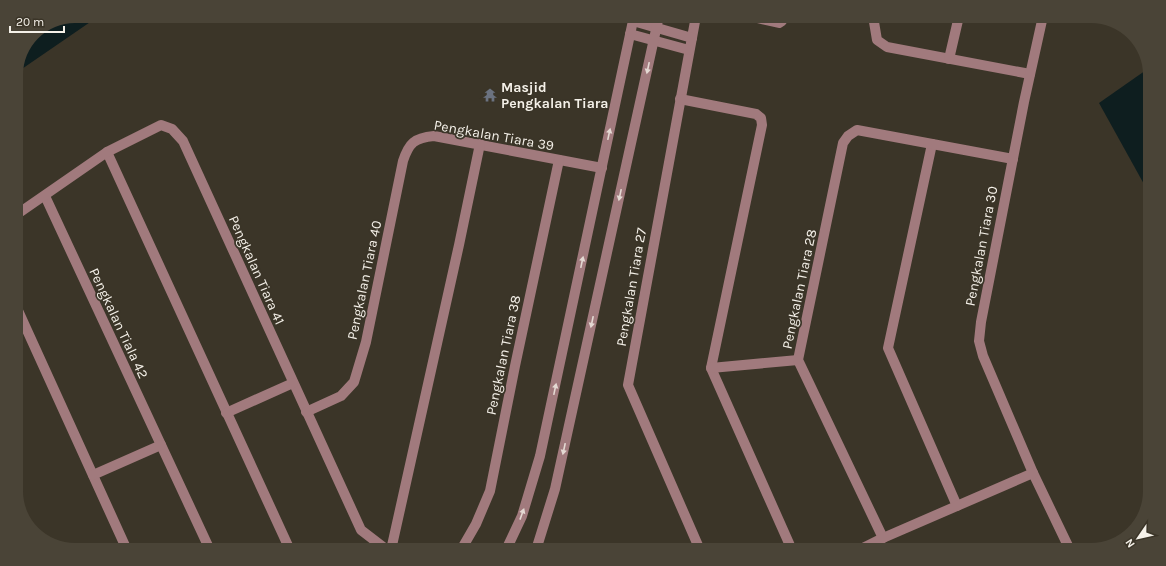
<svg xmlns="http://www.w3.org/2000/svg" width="1166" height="566" viewBox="0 0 1166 566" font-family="Karla,sans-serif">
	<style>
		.water { fill: #0e1e1f }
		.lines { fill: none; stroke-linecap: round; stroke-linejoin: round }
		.minor { stroke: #a17a7d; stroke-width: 10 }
		.oneway { fill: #e4d9d3 }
		.labels { text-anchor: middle; stroke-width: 3.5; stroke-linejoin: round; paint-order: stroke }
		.poi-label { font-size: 14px; font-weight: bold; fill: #f5f1e9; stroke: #3b3528; text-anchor: start }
		.street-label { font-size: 14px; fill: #f5f1e9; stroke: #3b3528 }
	</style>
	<rect width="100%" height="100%" fill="#3b3528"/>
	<g class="water">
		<polygon points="75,16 99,16 16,73 33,33"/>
		<polygon points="1149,68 1150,71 1150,195 1099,103"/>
	</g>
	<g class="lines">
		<g class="minor">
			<polyline points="696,16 628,385 700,550"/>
			<polyline points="749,16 779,23 782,21 783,16"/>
			<polyline points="873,16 877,40 887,47 1030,74"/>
			<polyline points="633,21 692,38"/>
			<polyline points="630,34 689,50"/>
			<polyline points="949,59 959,16"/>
			<polyline points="680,99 756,114 761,118 762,125 711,368 792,550"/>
			<polyline points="932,144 888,348 957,506"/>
			<polyline points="107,152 290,550"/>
			<polyline points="45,196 210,550"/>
			<polyline points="16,215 107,152 161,125 172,129 183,141 361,530 387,550"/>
			<polyline points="16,306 127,550"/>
			<polyline points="711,368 798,360"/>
			<path d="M 306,412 L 341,396 L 354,382 L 366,342 L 403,161 C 409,143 414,138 434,136 L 602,168"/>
			<polyline points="226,413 293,383"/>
			<polyline points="1033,473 1070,550"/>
			<polyline points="93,475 161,445"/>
			<polyline points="883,538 798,360 843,143 848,136 857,130 1013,159"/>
			<polyline points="391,550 459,245 480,144"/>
			<polyline points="461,550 476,524 490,491 515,366 559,160"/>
			<polyline points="506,550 522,516 540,456 634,16"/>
			<polyline points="536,550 555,489 659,16"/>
			<polyline points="859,550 883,538 1033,473 983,356 979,341 981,322 1024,102 1043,16"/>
		</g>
	</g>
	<defs><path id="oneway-solid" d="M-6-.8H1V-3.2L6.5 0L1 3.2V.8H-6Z"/></defs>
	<g class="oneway">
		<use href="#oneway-solid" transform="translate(648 68) rotate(102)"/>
		<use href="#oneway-solid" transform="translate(609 134) rotate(-78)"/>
		<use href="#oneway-solid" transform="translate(620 195) rotate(102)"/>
		<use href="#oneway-solid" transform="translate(582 262) rotate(-78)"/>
		<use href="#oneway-solid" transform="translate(592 322) rotate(102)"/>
		<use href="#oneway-solid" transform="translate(555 389) rotate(-78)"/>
		<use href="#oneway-solid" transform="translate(564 449) rotate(102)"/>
		<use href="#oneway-solid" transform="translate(522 514) rotate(-70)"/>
	</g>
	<defs>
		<g id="temple-bare" transform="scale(1.08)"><path d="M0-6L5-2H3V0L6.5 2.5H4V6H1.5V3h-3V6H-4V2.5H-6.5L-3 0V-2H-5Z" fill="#6b7280" stroke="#3b3528" stroke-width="2.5" paint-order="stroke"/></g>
	</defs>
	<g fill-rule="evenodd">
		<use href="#temple-bare" x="490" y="95"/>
	</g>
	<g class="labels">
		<g class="poi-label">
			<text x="501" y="92">Masjid<tspan x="501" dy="16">Pengkalan Tiara</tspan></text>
		</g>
		<g class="street-label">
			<text transform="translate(494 135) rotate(10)" y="5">Pengkalan Tiara 39</text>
			<text transform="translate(981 246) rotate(-79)" y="5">Pengkalan Tiara 30</text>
			<text transform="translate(257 270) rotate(66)" y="5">Pengkalan Tiara 41</text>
			<text transform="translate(364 280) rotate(-78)" y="5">Pengkalan Tiara 40</text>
			<text transform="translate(631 287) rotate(-80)" y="5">Pengkalan Tiara 27</text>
			<text transform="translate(799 289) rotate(-78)" y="5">Pengkalan Tiara 28</text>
			<text transform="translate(119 323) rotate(65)" y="5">Pengkalan Tiala 42</text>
			<text transform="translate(503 355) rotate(-78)" y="5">Pengkalan Tiara 38</text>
		</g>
	</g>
	<path d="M0 0H1166V566H0ZM75 23H1091A52 52 0 0 1 1143 75V491A52 52 0 0 1 1091 543H75A52 52 0 0 1 23 491V75A52 52 0 0 1 75 23Z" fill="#4a4437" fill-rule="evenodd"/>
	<g transform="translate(1138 538) rotate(236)" stroke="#3b3528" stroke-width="3" paint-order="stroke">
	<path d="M0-3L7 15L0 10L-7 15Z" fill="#f5f1e9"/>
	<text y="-6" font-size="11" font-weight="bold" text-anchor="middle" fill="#f5f1e9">N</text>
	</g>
	<path d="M10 26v6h54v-6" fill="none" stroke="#f5f1e9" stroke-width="2"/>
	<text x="16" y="26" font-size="12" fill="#f5f1e9" stroke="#3b3528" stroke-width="3" paint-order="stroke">20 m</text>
</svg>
